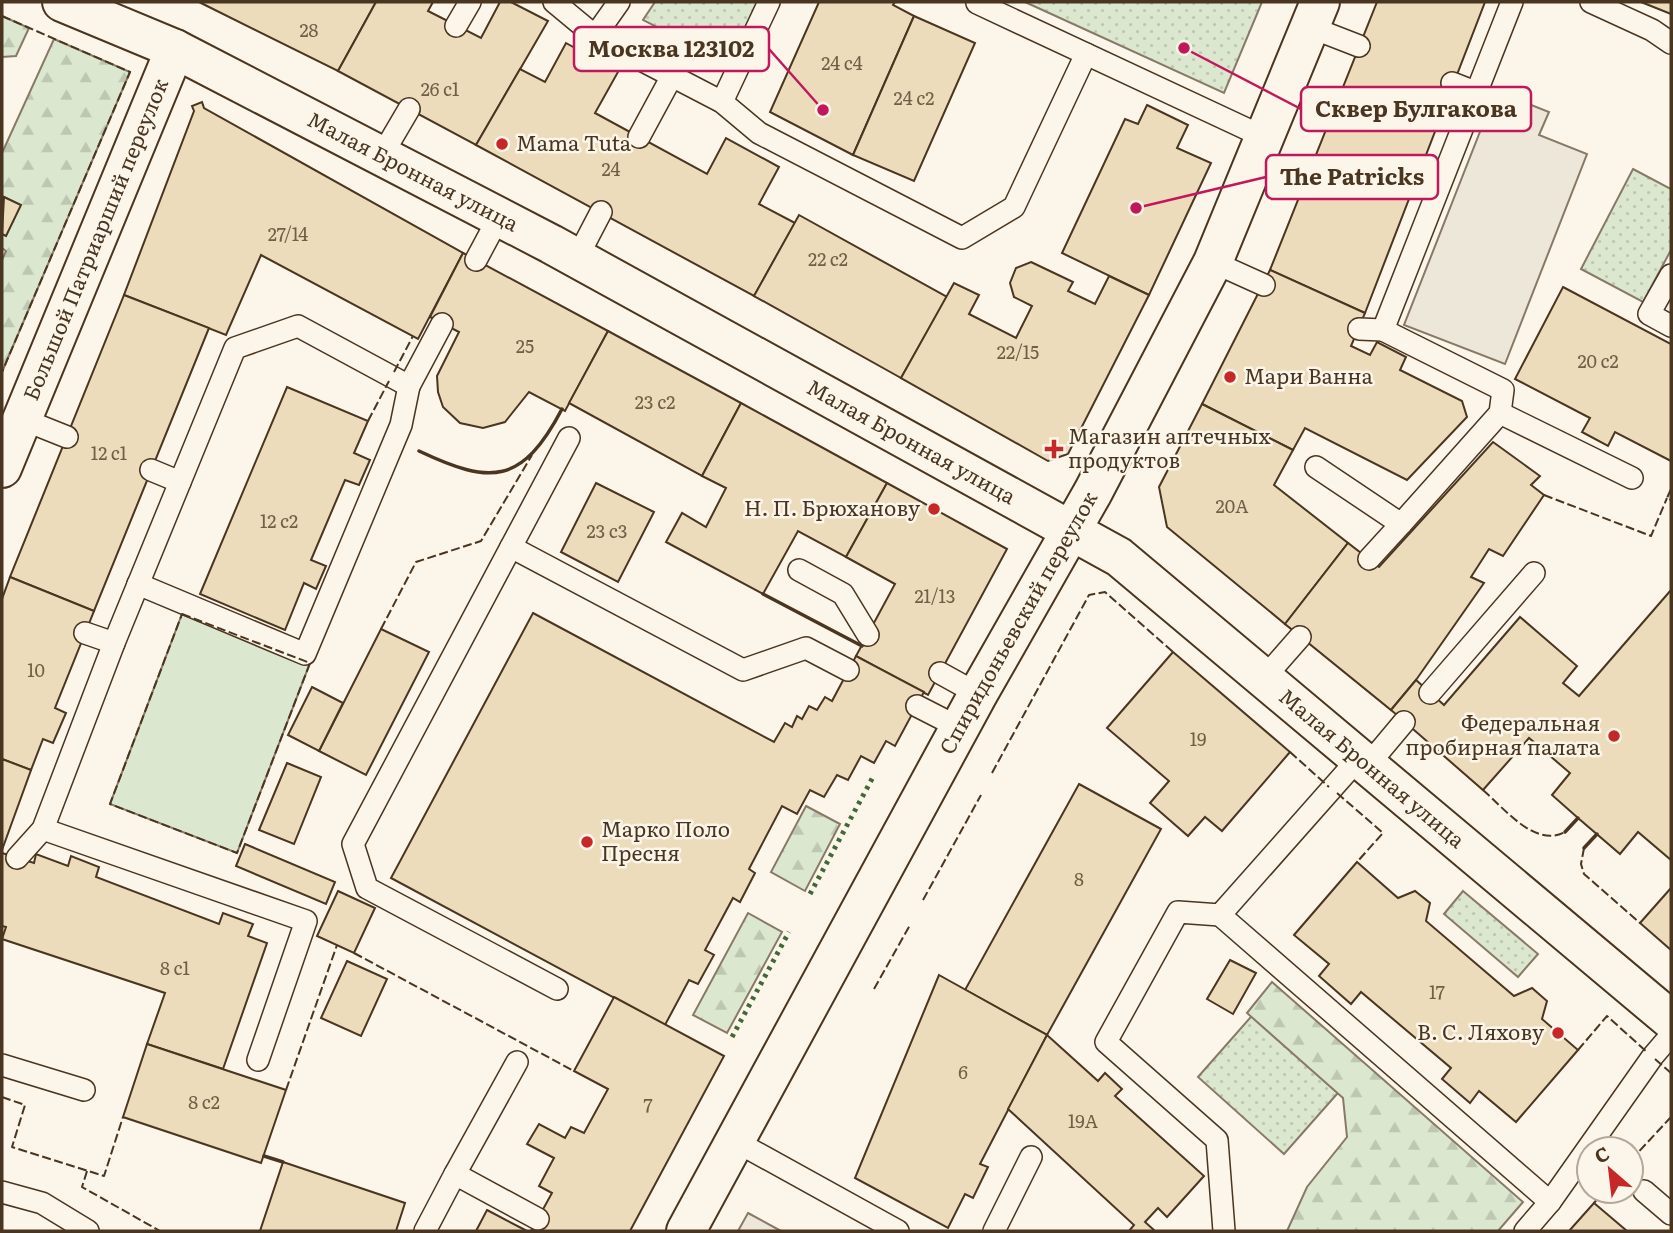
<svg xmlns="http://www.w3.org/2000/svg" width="1673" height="1233" viewBox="0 0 1673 1233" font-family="Literata,serif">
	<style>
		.grass { fill: url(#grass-dots); stroke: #887966; stroke-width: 2 }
		.forest { fill: url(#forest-firs); stroke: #887966; stroke-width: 2 }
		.pitch { fill: #dce7d0; stroke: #887966; stroke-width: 2 }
		.parking { fill: #ede7d9; stroke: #887966; stroke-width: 2 }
		.building { fill: #ecdcbc; stroke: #4a3520; stroke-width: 2 }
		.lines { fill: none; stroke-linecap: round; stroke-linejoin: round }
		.lane-casing { stroke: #4a3520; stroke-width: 24 }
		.street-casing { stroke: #4a3520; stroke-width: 42 }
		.lane { stroke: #fbf6e9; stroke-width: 21 }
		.street { stroke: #fbf6e9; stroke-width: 38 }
		.hedge { stroke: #436837; stroke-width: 5; stroke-dasharray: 3.5 5; stroke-linecap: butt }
		.fence { stroke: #4a3520; stroke-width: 2; stroke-dasharray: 9 3.5; stroke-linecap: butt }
		.wall { stroke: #4a3520; stroke-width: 3.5 }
		.poi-dot { fill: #c62828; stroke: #fbf6e9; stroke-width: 2.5 }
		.labels { text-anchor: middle; stroke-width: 5; stroke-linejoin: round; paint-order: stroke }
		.number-label { font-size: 18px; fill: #725f47 }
		.poi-label { font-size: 21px; fill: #4a3520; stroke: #fbf6e9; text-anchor: start }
		.street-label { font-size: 21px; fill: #4a3520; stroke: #fbf6e9 }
		.leader { fill: none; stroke: #c2185b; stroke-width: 2.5 }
		.callout-dot { fill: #c2185b; stroke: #fbf6e9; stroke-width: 2.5 }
		.callout { fill: #fbf6e9; stroke: #c2185b; stroke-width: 2.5 }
		.callout-label { font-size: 23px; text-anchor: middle; font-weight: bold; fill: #4a3520 }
	</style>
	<defs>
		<pattern id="grass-dots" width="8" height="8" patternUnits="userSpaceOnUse" patternTransform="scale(1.75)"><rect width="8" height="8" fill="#dce7d0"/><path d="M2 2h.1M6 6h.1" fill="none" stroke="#bec7b2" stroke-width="1.8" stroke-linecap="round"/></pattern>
		<pattern id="forest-firs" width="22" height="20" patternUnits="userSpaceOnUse" patternTransform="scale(1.75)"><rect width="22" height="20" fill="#dce7d0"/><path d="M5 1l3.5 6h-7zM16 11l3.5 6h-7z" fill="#bec7b2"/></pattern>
	</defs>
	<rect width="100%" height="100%" fill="#fbf6e9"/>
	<g class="grass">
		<polygon points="655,2 763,2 730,65 643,20"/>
		<polygon points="1025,2 1262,2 1224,93"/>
		<polygon points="1633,169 1671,189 1671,250 1643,302 1581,269"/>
		<polygon points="1463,891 1538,954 1518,977 1444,914"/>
		<polygon points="1257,1010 1344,1086 1284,1154 1198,1077"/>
	</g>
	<g class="forest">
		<polygon points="2,16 29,28 16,56 2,57"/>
		<polygon points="54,39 130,72 2,372 2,260 6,251 2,248 2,234 6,236 20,205 4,197 2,203 2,153"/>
		<polygon points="806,806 840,824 805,891 771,872"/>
		<polygon points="748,913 782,932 727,1033 693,1015"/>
		<polygon points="1272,982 1523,1202 1498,1231 1287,1231 1307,1187 1347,1137 1343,1098 1247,1013"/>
	</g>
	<polygon class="pitch" points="182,614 310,663 237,853 110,804"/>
	<g class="parking">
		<polygon points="1496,91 1549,112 1539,135 1587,154 1505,364 1404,325"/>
		<polygon points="748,1213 781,1231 738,1231"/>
	</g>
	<g class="building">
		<polygon points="199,2 376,2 338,71"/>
		<polygon points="376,2 433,2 428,11 481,38 500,2 511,2 548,21 476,145 338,71"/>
		<polygon points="819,2 895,2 893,5 914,16 853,155 770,112"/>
		<polygon points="1377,2 1485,2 1365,313 1270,270"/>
		<polygon points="1641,2 1671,2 1671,14"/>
		<polygon points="914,16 975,43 914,181 853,155"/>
		<polygon points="566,43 618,72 595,113 707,174 726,138 779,167 759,204 795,223 754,296 476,145 520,69 545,82"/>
		<polygon points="202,102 204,108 463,253 418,339 261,255 226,335 124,295 194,111 192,106"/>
		<polygon points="1147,105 1188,125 1177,148 1211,163 1149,295 1062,253 1125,119 1138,124"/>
		<polygon points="4,197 21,205 6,236 2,234"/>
		<polygon points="799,215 947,297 901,378 754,296"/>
		<polygon points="463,253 608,331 565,411 529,392 505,422 483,428 460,423 443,407 438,392 437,376 459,332 430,317"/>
		<polygon points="1031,262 1073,282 1068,291 1095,304 1109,276 1149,295 1068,454 1048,461 901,378 954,283 979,295 969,314 1016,338 1032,306 1014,297 1010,283 1016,268"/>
		<polygon points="1270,270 1365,313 1351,346 1370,355 1377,342 1406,357 1400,370 1462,401 1467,417 1407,480 1305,428 1293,450 1202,404"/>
		<polygon points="1563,287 1671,344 1671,461 1615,432 1608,446 1582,432 1590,418 1515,379"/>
		<polygon points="124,295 209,328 94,611 10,577"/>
		<polygon points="608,331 741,403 702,476 569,403"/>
		<polygon points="287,387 368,421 354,453 370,460 359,485 345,480 311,560 326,566 316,589 304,583 285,630 200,594"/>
		<polygon points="741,403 887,483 846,557 798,531 763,594 666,542 682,513 706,527 726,488 702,476"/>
		<polygon points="1202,404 1293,450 1274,485 1348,543 1285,624 1167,527 1159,487"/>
		<polygon points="1493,442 1540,476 1531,485 1544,495 1503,556 1489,549 1471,577 1484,583 1416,680 1391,710 1285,624 1348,543 1379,567"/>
		<polygon points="596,483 654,512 618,582 561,552"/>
		<polygon points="887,483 1007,549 928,695 856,656 895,584 846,557"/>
		<polygon points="10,577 94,611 55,708 66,713 53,743 43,739 31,770 2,759 2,599"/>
		<polygon points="1671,590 1671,860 1638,832 1620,854 1578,818 1552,795 1570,773 1529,738 1483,790 1391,710 1416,680 1444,705 1520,617 1577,666 1563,683 1579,696"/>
		<polygon points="533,613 774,742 785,723 792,727 797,716 802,719 809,706 817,710 825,697 832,701 856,656 924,692 895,746 886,741 874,763 861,756 848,780 837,775 824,797 810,790 797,814 782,806 749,869 755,873 740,902 733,898 705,950 714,955 698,984 689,980 665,1025 391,878"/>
		<polygon points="381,629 429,652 366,775 319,751"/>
		<polygon points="1173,652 1290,752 1222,831 1205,817 1188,836 1150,803 1169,781 1107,728"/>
		<polygon points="312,687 343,703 319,751 288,735"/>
		<polygon points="2,759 31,770 2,850"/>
		<polygon points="287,763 321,777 294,844 259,830"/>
		<polygon points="1079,784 1161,829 1047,1035 965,990"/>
		<polygon points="245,844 335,882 326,904 236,866"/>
		<polygon points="2,853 34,863 36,854 68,866 71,856 99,867 96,877 219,924 223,913 253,924 248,936 267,943 223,1069 147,1044 165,993 2,939 6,927 2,926"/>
		<polygon points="1357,862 1398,898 1415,891 1430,903 1426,921 1514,996 1532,988 1547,1001 1542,1019 1578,1050 1516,1122 1479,1091 1470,1103 1442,1079 1451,1068 1361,992 1351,1004 1319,976 1329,964 1294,935"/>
		<polygon points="1671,888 1671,950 1640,923"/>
		<polygon points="338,891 375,908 354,953 317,936"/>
		<polygon points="1230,960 1256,973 1233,1014 1207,999"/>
		<polygon points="347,961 387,979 361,1036 321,1018"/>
		<polygon points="939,975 1047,1035 980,1164 988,1167 973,1198 965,1194 948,1228 855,1178"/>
		<polygon points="614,997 724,1056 630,1231 531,1231 552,1193 539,1186 554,1158 527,1144 539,1124 565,1138 571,1127 584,1133 608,1089 574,1071"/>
		<polygon points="1047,1035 1098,1081 1105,1073 1122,1089 1115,1096 1204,1176 1167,1217 1158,1208 1145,1222 1155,1231 1129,1231 1134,1225 1008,1109"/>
		<polygon points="147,1044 286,1090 261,1163 123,1117"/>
		<polygon points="283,1162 405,1203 396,1231 260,1231"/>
		<polygon points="1594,1203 1627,1231 1569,1231"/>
		<polygon points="487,1210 527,1231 476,1231"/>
	</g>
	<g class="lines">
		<g class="lane-casing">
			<g id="lane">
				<polyline points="554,2 595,36 672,76"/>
				<polyline points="1591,2 1652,30 1671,43"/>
				<polyline points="977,3 1266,138"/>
				<polyline points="456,26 470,2"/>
				<polyline points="1310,27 1359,46"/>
				<polyline points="595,36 619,2"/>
				<polyline points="1452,83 1475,92"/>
				<polyline points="722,102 769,2"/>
				<polyline points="639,137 672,76 722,102 759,133 962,238 1014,207 1086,54"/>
				<polyline points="382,155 409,109"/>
				<polyline points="577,258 601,212"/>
				<polyline points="476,260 499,217"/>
				<polyline points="1213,262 1264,285"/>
				<polyline points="1671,275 1649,314 1671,326"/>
				<polyline points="1359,329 1383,330 1512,2"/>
				<polyline points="1383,330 1503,390 1500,413 1401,524"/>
				<polyline points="1500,413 1632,478"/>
				<polyline points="22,419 67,437"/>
				<polyline points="1316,467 1401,524 1369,559"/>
				<polyline points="151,470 180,482"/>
				<polyline points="511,547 743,670 806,648 848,670"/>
				<polyline points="799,570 843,594 868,635"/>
				<polyline points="138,584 305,654 401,425 409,386"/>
				<polyline points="85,633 114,643"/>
				<polyline points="940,673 978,694"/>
				<polyline points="1264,678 1300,637"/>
				<polyline points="1430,693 1534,573"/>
				<polyline points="917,706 960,728"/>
				<polyline points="1368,765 1404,722"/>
				<polyline points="43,829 306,921 258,1060"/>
				<polyline points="17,858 43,829 114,643 235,348 298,326 409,386 442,324"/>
				<polyline points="1220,915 1550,1202"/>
				<polyline points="557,989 367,888 353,844 569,438"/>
				<polyline points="517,1062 455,1174 538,1219"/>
				<polyline points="2,1065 84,1090"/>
				<polyline points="737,1142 898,1231"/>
				<polyline points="1644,1191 1671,1214"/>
				<polyline points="2,1192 42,1203 88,1231"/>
				<polyline points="425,1231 455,1174"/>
				<polyline points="994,1231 1031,1157"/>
				<polyline points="1224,1231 1217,1140 1106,1042 1178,912 1220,915 1359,758"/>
				<polyline points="1525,1231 1550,1202 1653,1056 1671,1035"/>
			</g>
		</g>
		<g class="street-casing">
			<g id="street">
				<path id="s1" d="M 62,2 L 175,49 L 551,244 L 1119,557 L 1671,1020"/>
				<path id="s2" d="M 2,468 L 175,49"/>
				<path id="s3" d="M 686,1231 L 978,694 L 1093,492 L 1213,262 L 1320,2"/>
			</g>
		</g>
		<use href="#lane" class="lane"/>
		<use href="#street" class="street"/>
		<g class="hedge">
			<polyline points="810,894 873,777"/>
			<polyline points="732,1037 789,932"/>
		</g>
		<g class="fence">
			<polyline points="2,16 130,72 2,372"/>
			<polyline points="394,372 413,336"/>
			<polyline points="368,421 389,381"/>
			<polyline points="1671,489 1667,498 1671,500"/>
			<polyline points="1544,495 1651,536 1667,498"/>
			<polygon points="182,614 310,663 237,853 110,804"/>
			<polyline points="381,629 416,562 481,541 532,455"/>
			<polyline points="1290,752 1329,787"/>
			<polyline points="992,773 1089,595 1105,592 1173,652"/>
			<path d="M 1483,790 C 1505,809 1535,848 1565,832"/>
			<polyline points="1337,793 1383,833 1357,862"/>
			<polyline points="1584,848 1581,864 1584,874 1640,923"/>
			<polyline points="923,900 981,795"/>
			<polyline points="354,953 574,1071"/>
			<polyline points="874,989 910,925"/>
			<polyline points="1578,1050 1607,1016 1647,1052"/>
			<polyline points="1655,1059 1671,1073"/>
			<polyline points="286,1090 337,945"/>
			<polyline points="2,1097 25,1105 12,1147 104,1176 123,1117"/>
			<polyline points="1631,1160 1671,1117"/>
			<polyline points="87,1171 82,1187 160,1231"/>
			<polyline points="1594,1203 1604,1191"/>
		</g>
		<g class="wall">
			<path d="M 419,451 C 491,485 522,485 562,409"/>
			<polyline points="763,594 862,646"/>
			<polyline points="1565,832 1578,818"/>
			<polyline points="1584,848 1597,834"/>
			<polyline points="264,1156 283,1162"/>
		</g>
	</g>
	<g class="poi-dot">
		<circle cx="502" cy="144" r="7"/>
		<circle cx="1230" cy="377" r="7"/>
		<path d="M1050.5 438.5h7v7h7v7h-7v7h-7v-7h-7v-7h7z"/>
		<circle cx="934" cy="509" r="7"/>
		<circle cx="1614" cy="736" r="7"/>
		<circle cx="587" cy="842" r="7"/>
		<circle cx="1558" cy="1033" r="7"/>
	</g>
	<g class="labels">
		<g class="number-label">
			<text x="309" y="37">28</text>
			<text x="842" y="70">24 с4</text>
			<text x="440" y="96">26 с1</text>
			<text x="914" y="105">24 с2</text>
			<text x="611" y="176">24</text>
			<text x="288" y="241">27/14</text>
			<text x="828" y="266">22 с2</text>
			<text x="525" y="353">25</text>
			<text x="1018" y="359">22/15</text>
			<text x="1598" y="368">20 с2</text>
			<text x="655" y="409">23 с2</text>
			<text x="109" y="460">12 с1</text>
			<text x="1232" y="513">20А</text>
			<text x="279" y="528">12 с2</text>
			<text x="607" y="538">23 с3</text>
			<text x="935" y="603">21/13</text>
			<text x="36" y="677">10</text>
			<text x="1198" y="746">19</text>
			<text x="1079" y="886">8</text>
			<text x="175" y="975">8 с1</text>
			<text x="1437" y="999">17</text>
			<text x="963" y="1079">6</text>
			<text x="204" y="1109">8 с2</text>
			<text x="648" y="1112">7</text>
			<text x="1083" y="1128">19А</text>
		</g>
		<g class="poi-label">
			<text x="516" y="151">Mama Tuta</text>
			<text x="1244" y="384">Мари Ванна</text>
			<text x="1068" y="444">Магазин аптечных<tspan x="1068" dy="24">продуктов</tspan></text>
			<text x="920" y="516" text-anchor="end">Н. П. Брюханову</text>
			<text x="1600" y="731" text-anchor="end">Федеральная<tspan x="1600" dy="24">пробирная палата</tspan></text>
			<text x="601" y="837">Марко Поло<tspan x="601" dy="24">Пресня</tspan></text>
			<text x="1544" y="1040" text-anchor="end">В. С. Ляхову</text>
		</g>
		<g class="street-label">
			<text dy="7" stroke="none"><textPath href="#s1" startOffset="390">Малая Бронная улица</textPath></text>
			<text dy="7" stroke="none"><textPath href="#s2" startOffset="247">Большой Патриарший переулок</textPath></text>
			<text dy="7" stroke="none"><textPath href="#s1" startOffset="957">Малая Бронная улица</textPath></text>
			<text dy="7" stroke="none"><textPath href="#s3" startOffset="693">Спиридоньевский переулок</textPath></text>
			<text dy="7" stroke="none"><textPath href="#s1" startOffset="1524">Малая Бронная улица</textPath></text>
		</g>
	</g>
	<path class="leader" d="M823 110L769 49M1184 48L1301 109M1136 208L1266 177"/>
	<g class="callout-dot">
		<circle cx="823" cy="110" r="7"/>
		<circle cx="1184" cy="48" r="7"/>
		<circle cx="1136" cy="208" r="7"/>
	</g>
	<g class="callout">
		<rect x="574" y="27" width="195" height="44" rx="7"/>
		<rect x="1301" y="87" width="230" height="44" rx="7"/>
		<rect x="1266" y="155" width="172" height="44" rx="7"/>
	</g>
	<g class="callout-label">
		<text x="671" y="57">Москва 123102</text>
		<text x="1416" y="117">Сквер Булгакова</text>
		<text x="1352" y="185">The Patricks</text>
	</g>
	<rect width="1673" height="1233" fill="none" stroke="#4a3520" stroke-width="7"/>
	<g transform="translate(1610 1170) rotate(332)"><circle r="33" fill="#fbf6e9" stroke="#b4a999" stroke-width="2"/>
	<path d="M0-5L12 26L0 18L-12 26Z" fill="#c62828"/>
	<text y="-10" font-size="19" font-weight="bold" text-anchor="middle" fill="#4a3520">С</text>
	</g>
</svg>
